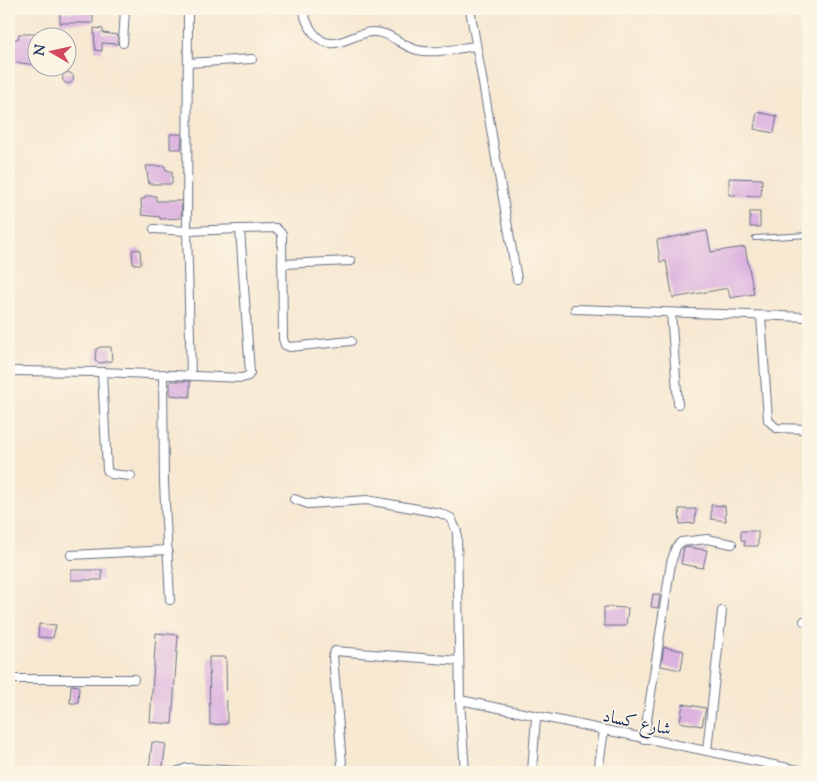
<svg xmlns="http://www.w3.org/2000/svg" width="817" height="781" viewBox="0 0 817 781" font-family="'Sorts Mill Goudy',Amiri,serif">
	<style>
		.building { fill: #dcb2df }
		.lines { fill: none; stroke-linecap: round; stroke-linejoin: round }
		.lane-casing { stroke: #687086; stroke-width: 6 }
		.street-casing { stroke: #687086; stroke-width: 10 }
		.lane { stroke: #fff; stroke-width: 4 }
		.street { stroke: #fff; stroke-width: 8 }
		.labels { text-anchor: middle; stroke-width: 4; stroke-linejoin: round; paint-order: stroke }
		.street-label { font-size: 18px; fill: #1b2f5e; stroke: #fcf5e5 }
	</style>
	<rect width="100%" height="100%" fill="#fcf5e5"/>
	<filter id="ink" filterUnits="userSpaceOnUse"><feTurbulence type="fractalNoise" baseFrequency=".02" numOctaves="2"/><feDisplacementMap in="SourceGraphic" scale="10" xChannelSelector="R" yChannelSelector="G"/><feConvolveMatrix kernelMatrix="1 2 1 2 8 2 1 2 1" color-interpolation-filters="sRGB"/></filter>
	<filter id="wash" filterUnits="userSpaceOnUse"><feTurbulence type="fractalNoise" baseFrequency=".0096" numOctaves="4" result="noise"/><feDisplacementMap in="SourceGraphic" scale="20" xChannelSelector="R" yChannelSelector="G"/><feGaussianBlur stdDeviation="1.12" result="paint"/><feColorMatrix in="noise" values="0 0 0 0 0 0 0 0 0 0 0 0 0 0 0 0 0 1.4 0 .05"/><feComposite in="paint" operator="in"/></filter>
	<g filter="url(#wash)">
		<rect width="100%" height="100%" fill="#f7e8d1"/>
		<g id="blocks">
			<g class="building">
				<rect x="60" y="12" width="33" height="11"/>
				<polygon points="94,28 103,29 103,33 118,35 118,44 102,43 102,51 95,50"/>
				<polygon points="19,34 38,34 38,65 11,62 13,39 18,39"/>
				<circle cx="68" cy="78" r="5.5"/>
				<polygon points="757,112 777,116 774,133 754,129"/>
				<polygon points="170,134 182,134 181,149 170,149"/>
				<polygon points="146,166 165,166 165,169 172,172 172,184 149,184"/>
				<polygon points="729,178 762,179 761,196 729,195"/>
				<polygon points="145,196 156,196 156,201 182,201 181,218 160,219 160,217 142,215 141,199 145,199"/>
				<rect x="750" y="212" width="10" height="15"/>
				<polygon points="707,231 711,252 745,247 754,294 730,298 728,288 673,298 666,261 660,262 657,240"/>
				<polygon points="140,249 141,264 133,264 132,250"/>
				<polygon points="101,347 111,347 112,361 100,363 95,361 96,349"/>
				<polygon points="170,381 190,381 190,397 170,395"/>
				<polygon points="711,505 725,506 726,521 711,519"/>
				<polygon points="679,509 696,509 695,523 680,524"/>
				<polygon points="741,531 758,531 758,546 744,546 745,541 741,540"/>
				<polygon points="684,547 707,550 703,568 681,564"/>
				<rect x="71" y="570" width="31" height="10"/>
				<polygon points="653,594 660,595 658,608 651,607"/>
				<polygon points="604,607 628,608 626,626 604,626"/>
				<polygon points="39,624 56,625 53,638 38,637"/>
				<polygon points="156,633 178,635 172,724 150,722"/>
				<polygon points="664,647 684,651 681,670 661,666"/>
				<polygon points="209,657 226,657 227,724 210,725"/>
				<polygon points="71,685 79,686 78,703 70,703"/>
				<polygon points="683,704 706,708 702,726 680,722"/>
				<polygon points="152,742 166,744 162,772 149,770"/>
			</g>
		</g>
	</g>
	<g filter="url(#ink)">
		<use href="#blocks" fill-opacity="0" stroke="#687086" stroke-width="1"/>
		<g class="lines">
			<g class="lane-casing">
				<polyline id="lane" points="755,238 808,235"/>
			</g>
			<g class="street-casing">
				<g id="street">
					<path d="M 304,9 C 304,20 313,36 323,41 C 338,49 357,32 372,32 C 389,31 399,44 414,49 C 432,55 458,48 476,46"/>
					<polyline points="470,9 517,279"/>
					<polyline points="123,43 125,9"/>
					<polyline points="188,63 252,59"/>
					<polyline points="154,229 187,231 188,9"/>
					<polyline points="282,264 351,261"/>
					<polyline points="575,309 808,317"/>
					<polyline points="671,313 678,404"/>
					<polyline points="761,316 768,420 776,428 808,429"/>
					<polyline points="9,371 102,372 242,378 248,376 250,373 240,229 276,228 282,234 283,339 285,345 290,347 351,341"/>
					<polyline points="102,372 107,470 111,474 131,476"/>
					<polyline points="163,374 164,483 170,600"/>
					<polyline points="191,375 187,231 240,229"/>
					<polyline points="294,499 308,504 367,500 440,513 451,518 457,532 460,700 465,772"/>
					<polyline points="71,555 168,550"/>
					<polyline points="804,621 808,622"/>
					<polyline points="9,679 134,679"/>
					<polyline points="460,700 808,772"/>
					<polyline points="644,739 671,563 676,547 681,542 707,539 732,544"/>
					<polyline points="707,751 722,611"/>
					<polyline points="176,772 187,768 261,772"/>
					<polyline points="340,772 342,764 333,656 335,651 459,661"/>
					<polyline points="532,772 536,717"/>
					<polyline points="598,772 604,730"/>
				</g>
			</g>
			<use href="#lane" class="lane"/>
			<use href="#street" class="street"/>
		</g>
	</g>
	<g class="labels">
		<g class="street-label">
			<text transform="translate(637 722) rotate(12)" y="6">شارع كساد</text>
		</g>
	</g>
	<rect width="817" height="781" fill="none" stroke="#fcf5e5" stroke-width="30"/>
	<g transform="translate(52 52) rotate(279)"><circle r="24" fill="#fcf5e5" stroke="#a2a6af"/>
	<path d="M0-4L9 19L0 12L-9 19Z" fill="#d1495b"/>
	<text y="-8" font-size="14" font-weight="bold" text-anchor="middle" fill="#1b2f5e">N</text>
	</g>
</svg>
